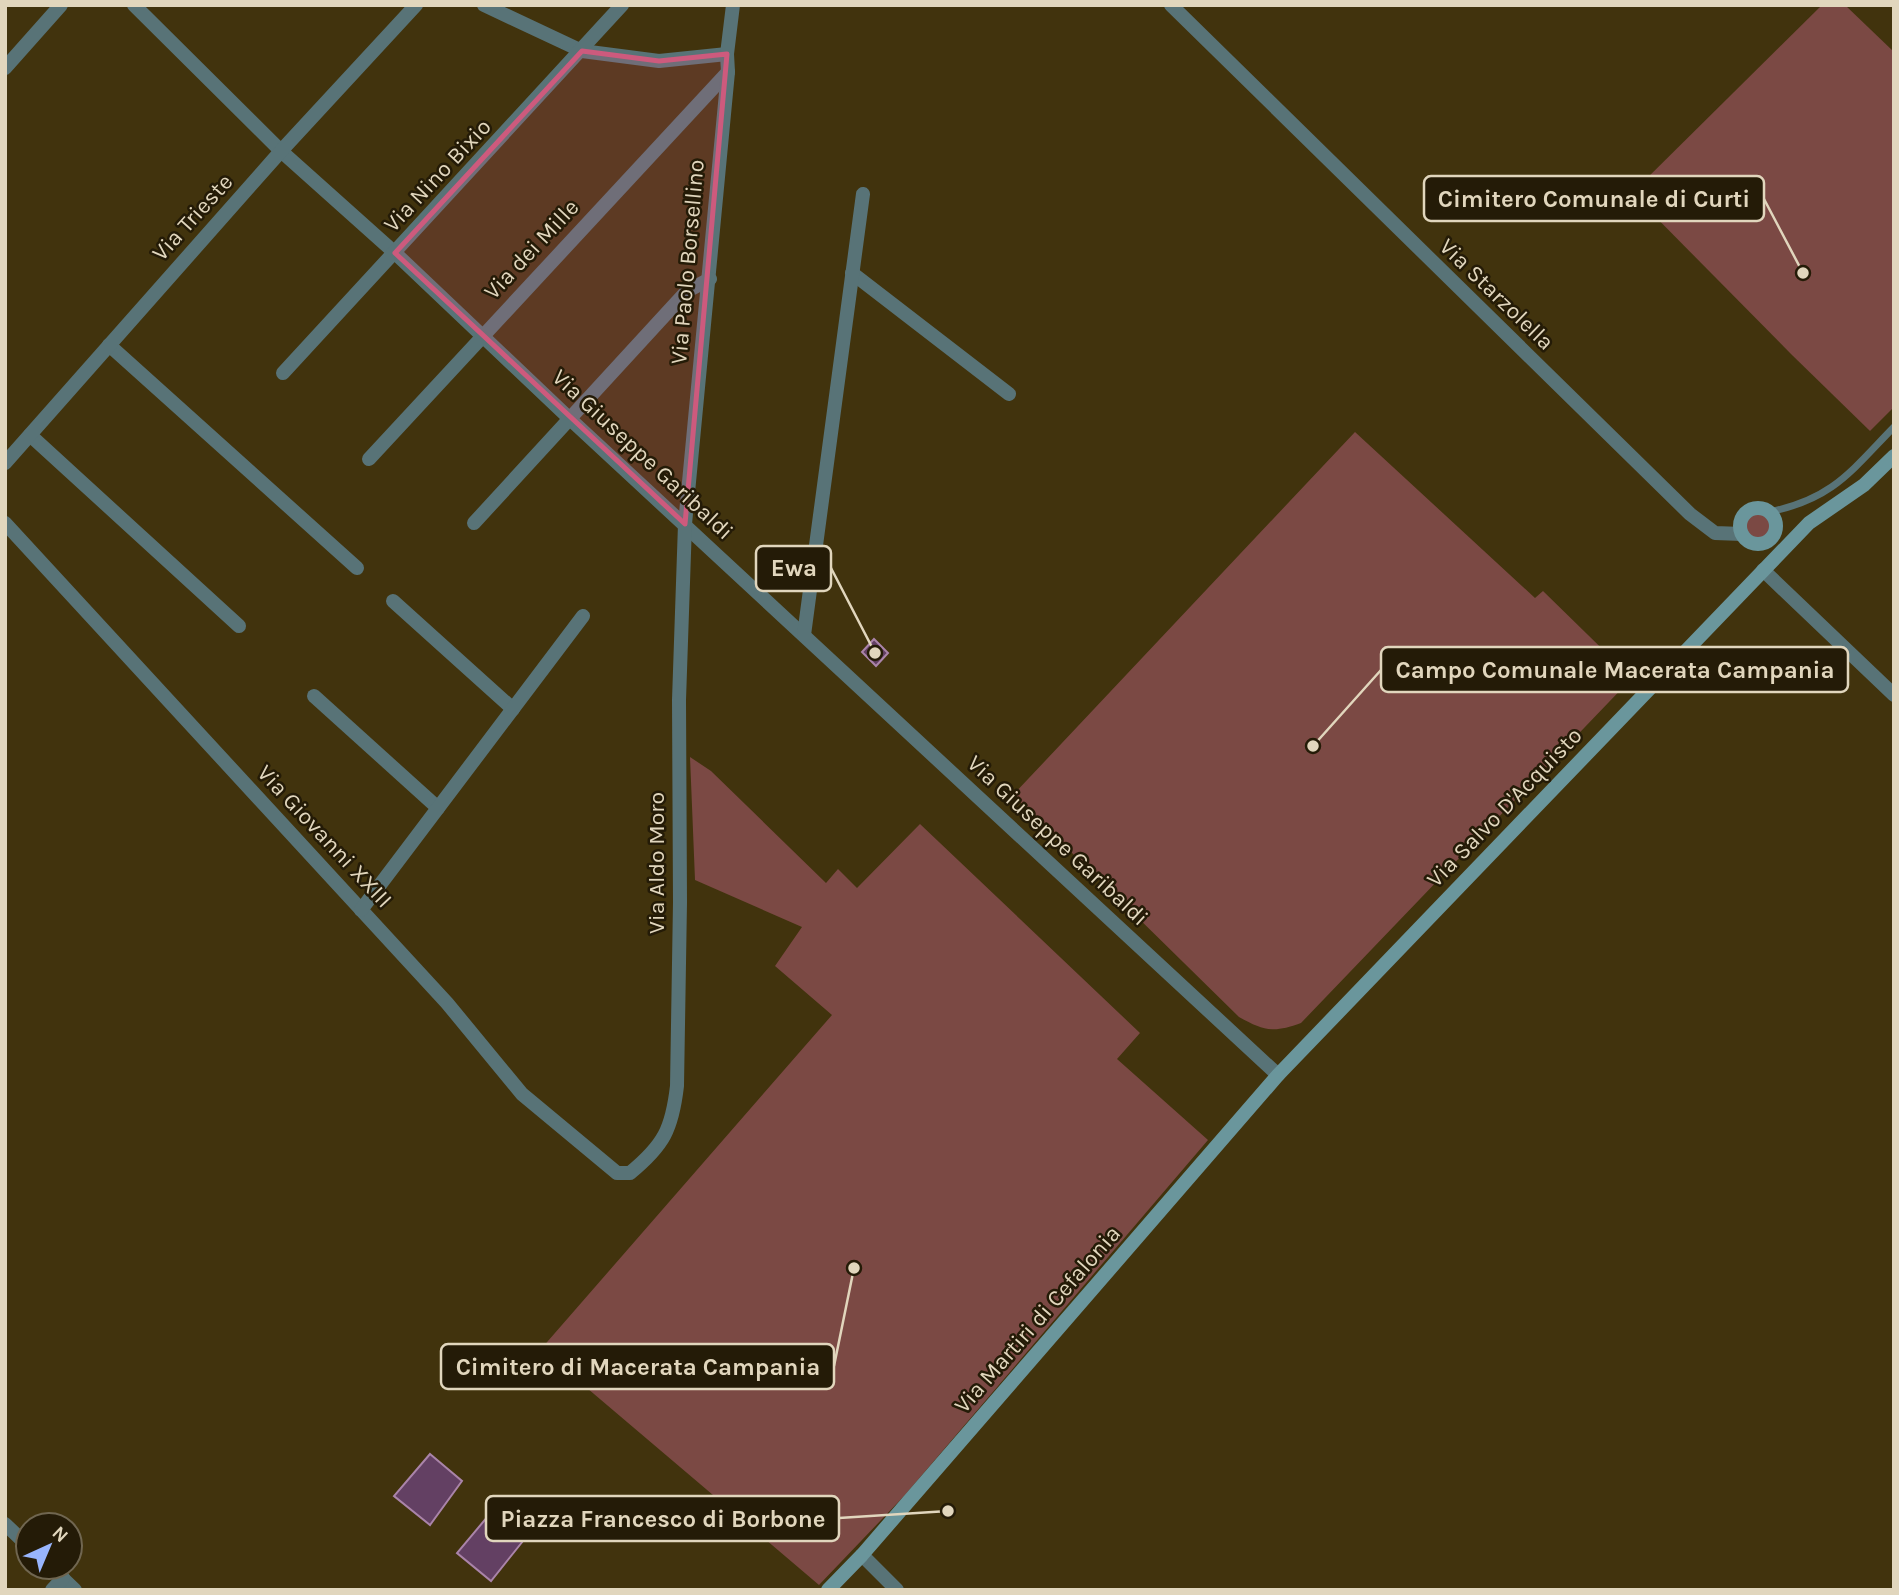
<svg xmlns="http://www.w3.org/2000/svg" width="1899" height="1595" viewBox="0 0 1899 1595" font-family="Karla,sans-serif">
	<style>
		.green { fill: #7b4944 }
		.building { fill: #634063; stroke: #aa84a9; stroke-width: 2 }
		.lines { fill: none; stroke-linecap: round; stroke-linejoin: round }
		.lane { stroke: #587377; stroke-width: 7 }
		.street { stroke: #587377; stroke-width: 14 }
		.secondary { stroke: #6a969c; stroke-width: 14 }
		.marked { fill: #cd5a7d; fill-opacity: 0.2; stroke: #cd5a7d; stroke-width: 5; stroke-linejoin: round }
		.labels { text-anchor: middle; stroke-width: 5; stroke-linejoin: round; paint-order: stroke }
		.street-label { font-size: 23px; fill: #e1d6bd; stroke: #241b07 }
		.leader { fill: none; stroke: #e1d6bd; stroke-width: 2.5 }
		.callout-dot { fill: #e1d6bd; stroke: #241b07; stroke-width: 2.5 }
		.callout { fill: #241b07; stroke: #e1d6bd; stroke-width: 2.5 }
		.callout-label { font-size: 24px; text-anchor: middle; font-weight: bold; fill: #e1d6bd }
	</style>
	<rect width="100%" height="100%" fill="#41330d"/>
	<g class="green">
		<polygon points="1822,5 1845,5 1894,52 1894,407 1870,431 1791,354 1632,193"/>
		<path d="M 1355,432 L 1535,598 L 1543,591 L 1632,678 L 1301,1023 C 1274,1033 1264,1031 1239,1017 L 1013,795 Z"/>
		<circle cx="1758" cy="526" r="13"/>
		<polygon points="690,757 711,771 826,883 838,869 857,888 920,824 1140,1033 1117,1059 1208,1140 904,1496 819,1585 541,1349 832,1015 775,966 802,927 695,880"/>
	</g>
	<g class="building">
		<polygon points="874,639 888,653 876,666 862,652"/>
		<polygon points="430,1454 462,1481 430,1525 394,1496"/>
		<polygon points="494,1509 527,1536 491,1581 457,1553"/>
	</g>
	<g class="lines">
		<path class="lane" d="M 1769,512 C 1833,499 1851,471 1894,427"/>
		<g class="street">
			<polyline points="134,5 281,151 395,253 570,419 1278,1075"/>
			<polyline points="484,5 582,51 659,61 727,54"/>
			<polyline points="1171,5 1690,514 1715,533 1742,534"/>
			<polyline points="5,68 61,5"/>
			<polyline points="852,273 1009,394"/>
			<polyline points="109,345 357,568"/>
			<polyline points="283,373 622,5"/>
			<polyline points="30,435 239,626"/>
			<polyline points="369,459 728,72"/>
			<polyline points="5,463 281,151 416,5"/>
			<path d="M 5,523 L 447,1003 L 522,1094 L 617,1173 L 630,1173 C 664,1145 672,1129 677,1086 L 680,902 L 679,700 L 685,524 L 728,72 L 727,54 L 733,5"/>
			<polyline points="474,523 687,291 710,279"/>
			<polyline points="1763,570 1894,695"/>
			<polyline points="393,601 513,709"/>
			<polyline points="804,635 863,194"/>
			<polyline points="314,696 438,808"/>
			<polyline points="361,910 583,616"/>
			<polyline points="5,1524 28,1546"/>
			<polyline points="862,1555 897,1590"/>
			<polyline points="51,1567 75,1590"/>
			<polyline points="52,1590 63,1578"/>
		</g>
		<g class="secondary">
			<circle cx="1758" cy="526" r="18"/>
			<polyline points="828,1590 862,1555 1278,1075 1809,523 1864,485 1894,456"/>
		</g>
	</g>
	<path class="marked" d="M 582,51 L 659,61 L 727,54 L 685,524 L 395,253 Z"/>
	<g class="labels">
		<g class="street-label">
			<text transform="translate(437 175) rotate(-47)" y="8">Via Nino Bixio</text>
			<text transform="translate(192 217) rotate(-48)" y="8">Via Trieste</text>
			<text transform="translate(531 249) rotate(-47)" y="8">Via dei Mille</text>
			<text transform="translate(687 262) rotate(-85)" y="8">Via Paolo Borsellino</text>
			<text transform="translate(1497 294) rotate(44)" y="8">Via Starzolella</text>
			<text transform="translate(643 454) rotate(43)" y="8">Via Giuseppe Garibaldi</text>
			<text transform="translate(1504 807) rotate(-46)" y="8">Via Salvo D'Acquisto</text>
			<text transform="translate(325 836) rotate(47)" y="8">Via Giovanni XXIII</text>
			<text transform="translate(1058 840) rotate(43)" y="8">Via Giuseppe Garibaldi</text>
			<text transform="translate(656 863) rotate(-90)" y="8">Via Aldo Moro</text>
			<text transform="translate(1037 1319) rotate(-49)" y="8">Via Martiri di Cefalonia</text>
		</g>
	</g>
	<path class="leader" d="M1803 273L1764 199M875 653L831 568M1313 746L1381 670M854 1268L834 1366M948 1511L839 1518"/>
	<g class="callout-dot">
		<circle cx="1803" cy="273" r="7"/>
		<circle cx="875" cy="653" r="7"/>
		<circle cx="1313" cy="746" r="7"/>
		<circle cx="854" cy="1268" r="7"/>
		<circle cx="948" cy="1511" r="7"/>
	</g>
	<g class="callout">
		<rect x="1424" y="176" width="340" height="45" rx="7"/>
		<rect x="756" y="546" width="75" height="45" rx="7"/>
		<rect x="1381" y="647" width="467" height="45" rx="7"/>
		<rect x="441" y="1344" width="393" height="45" rx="7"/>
		<rect x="486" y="1496" width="353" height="45" rx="7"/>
	</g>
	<g class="callout-label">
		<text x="1594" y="207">Cimitero Comunale di Curti</text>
		<text x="794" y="576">Ewa</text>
		<text x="1615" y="678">Campo Comunale Macerata Campania</text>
		<text x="638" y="1375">Cimitero di Macerata Campania</text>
		<text x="663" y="1527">Piazza Francesco di Borbone</text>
	</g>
	<rect width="1899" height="1595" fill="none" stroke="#e1d6bd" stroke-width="14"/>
	<g transform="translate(49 1546) rotate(44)"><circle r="33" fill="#241b07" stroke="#706650" stroke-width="2"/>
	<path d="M0-5L12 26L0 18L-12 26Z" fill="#98b5fd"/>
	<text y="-10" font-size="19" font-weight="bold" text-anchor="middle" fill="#e1d6bd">N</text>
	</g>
</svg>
